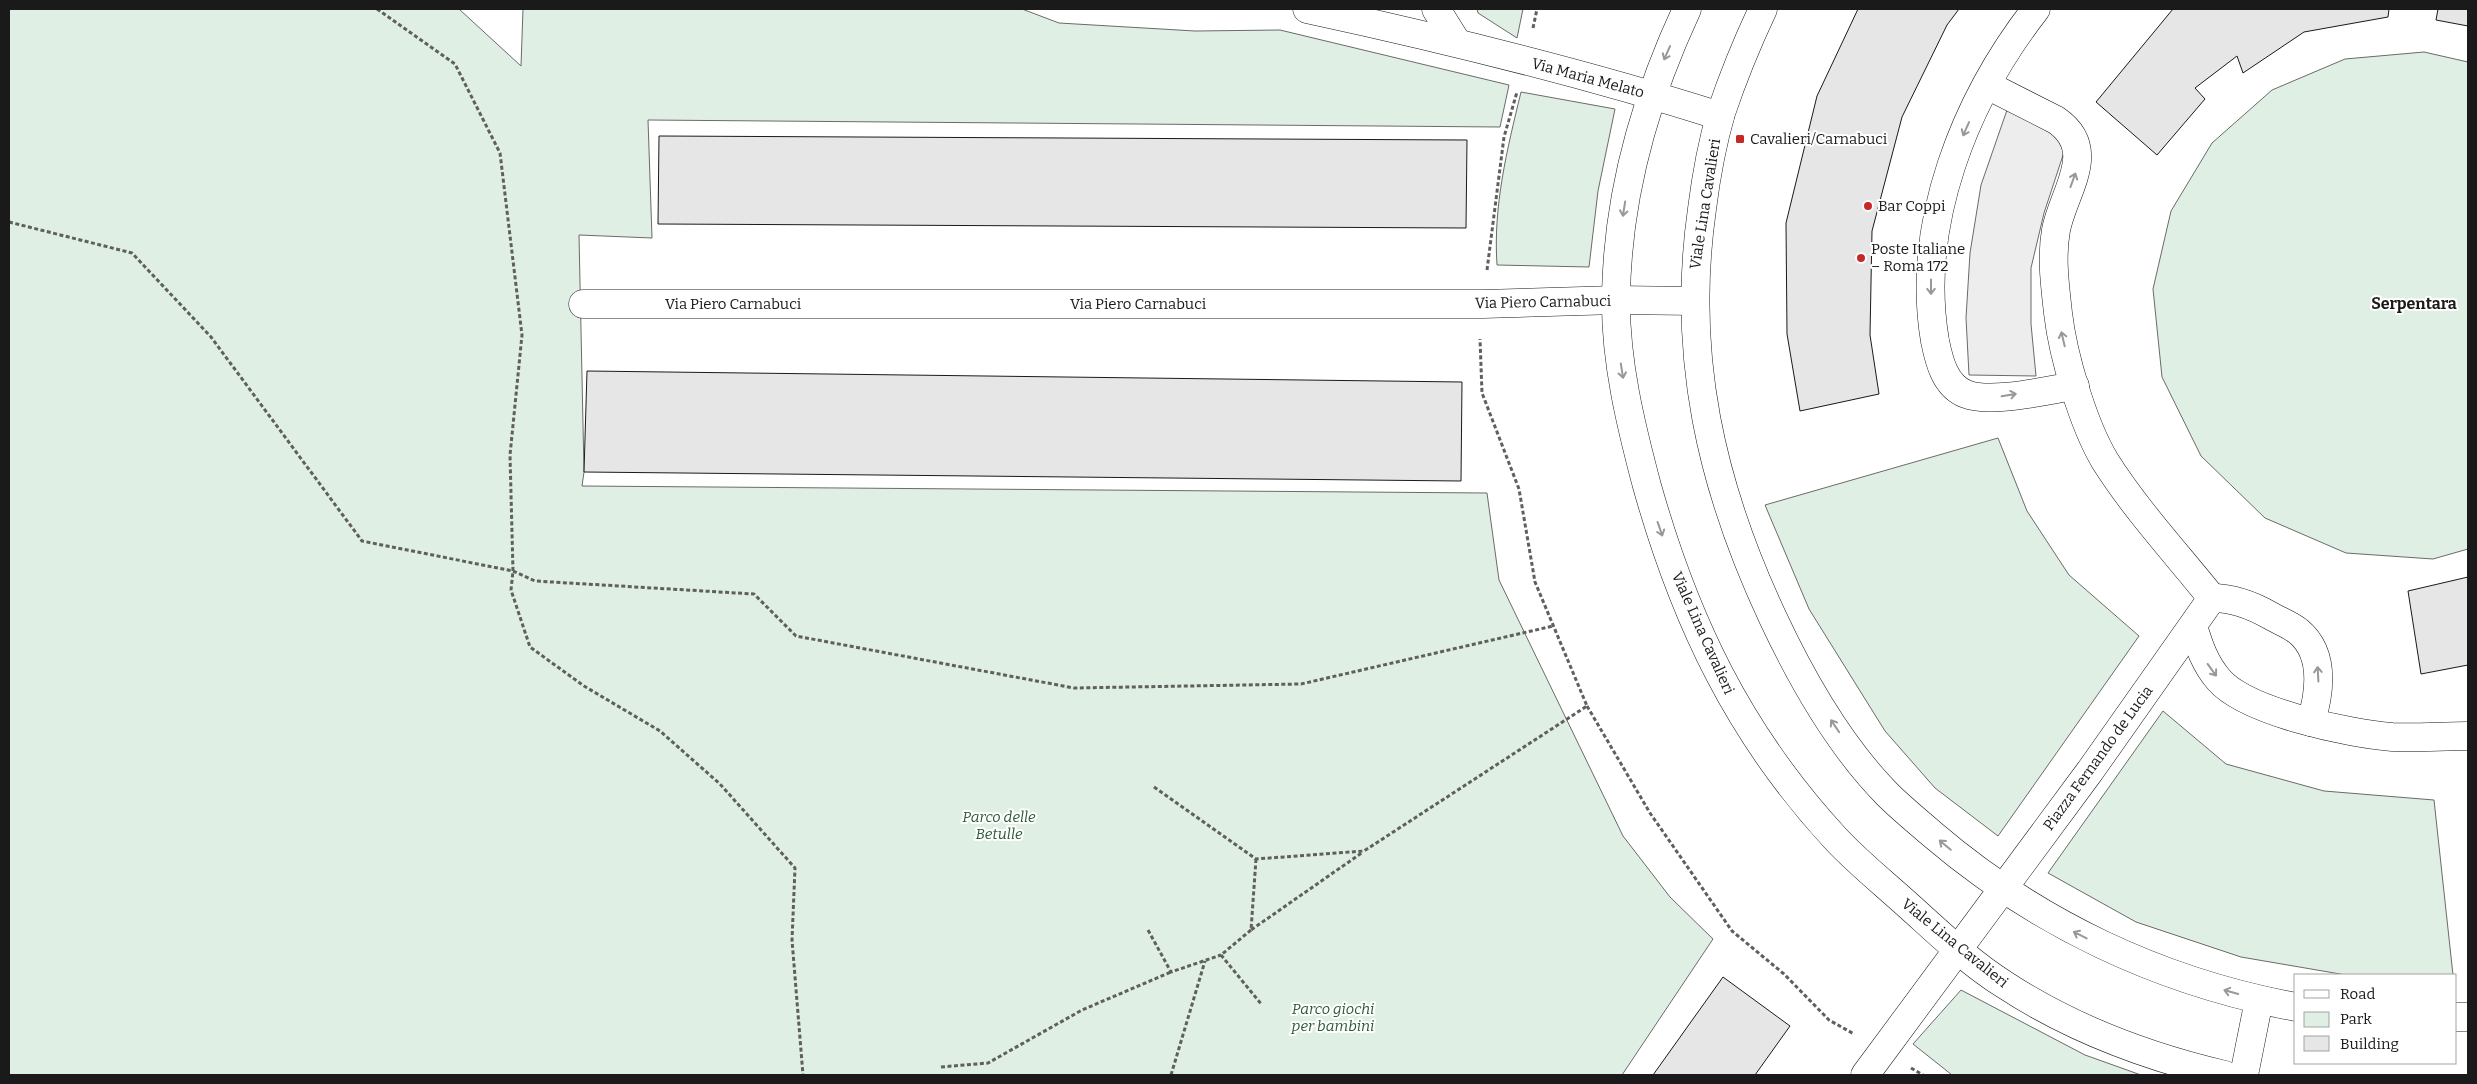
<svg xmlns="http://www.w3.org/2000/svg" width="2477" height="1084" viewBox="0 0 2477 1084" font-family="Bitter,serif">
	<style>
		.green { fill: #e0efe3; stroke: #6a6a6a }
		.parking { fill: #ededed; stroke: #6a6a6a }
		.building { fill: #e6e6e6; stroke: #1a1a1a }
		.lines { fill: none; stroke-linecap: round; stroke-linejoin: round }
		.minor-casing { stroke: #1a1a1a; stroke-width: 29 }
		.path { stroke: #5f5f5f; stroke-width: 3; stroke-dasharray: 4 2.5; stroke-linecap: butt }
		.minor { stroke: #fff; stroke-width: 28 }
		.oneway { stroke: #989898 }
		.poi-dot { fill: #c62828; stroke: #fff; stroke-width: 2 }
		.labels { text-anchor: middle; stroke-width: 4; stroke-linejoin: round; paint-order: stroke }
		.street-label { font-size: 15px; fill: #1a1a1a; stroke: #fff }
		.poi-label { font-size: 15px; fill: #1a1a1a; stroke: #fff; text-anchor: start }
		.park-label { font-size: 15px; font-style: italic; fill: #2b5a34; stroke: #fff }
		.neighbourhood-label { font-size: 16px; font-weight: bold; fill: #1a1a1a; stroke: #fff }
	</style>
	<rect width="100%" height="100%" fill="#fff"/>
	<g class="green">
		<polygon points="9,9 459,9 521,66 523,9 1022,9 1059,23 1195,31 1280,30 1509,85 1500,127 648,120 652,238 579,235 584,472 582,486 1487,493 1499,580 1623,836 1670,897 1713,939 1622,1075 9,1075"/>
		<polygon points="1477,9 1523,9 1517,38 1478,13"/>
		<polygon points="2424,52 2468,62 2468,549 2433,559 2346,553 2265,518 2201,456 2162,377 2153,289 2171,211 2212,143 2272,90 2345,59"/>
		<path d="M 1521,92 L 1615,109 L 1598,191 L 1589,267 L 1497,265 C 1493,206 1507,150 1521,92 Z"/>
		<polygon points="1998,438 2027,511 2069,575 2139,636 1998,836 1935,788 1885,731 1809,609 1765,505"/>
		<polygon points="2163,711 2226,764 2324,791 2434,800 2453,975 2346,975 2241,957 2136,922 2048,873"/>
		<polygon points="1961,990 2085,1055 2141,1075 1952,1075 1913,1044"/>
	</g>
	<polygon class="parking" points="2007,110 2069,137 2044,213 2031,268 2031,324 2036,376 1969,375 1966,318 1970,253 1981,185"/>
	<g class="building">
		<polygon points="1858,9 1959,9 1947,25 1902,117 1872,231 1870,335 1879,394 1800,411 1787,334 1786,223 1817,96"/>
		<polygon points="2173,9 2389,9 2388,17 2304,32 2243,73 2237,56 2195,88 2205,99 2157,155 2096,102"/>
		<polygon points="2438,9 2468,9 2468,26 2436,20"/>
		<polygon points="659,136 1467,140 1466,228 658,224"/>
		<polygon points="587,371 1462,382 1461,481 584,472"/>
		<polygon points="2468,577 2468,665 2421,674 2408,591"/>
		<polygon points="1723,977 1790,1026 1755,1075 1653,1075"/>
	</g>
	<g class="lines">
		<g class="minor-casing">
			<g id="minor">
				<path d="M 1307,9 C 1446,39 1584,73 1720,116"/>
				<polyline points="1436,9 1456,41"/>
				<path d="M 1687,9 C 1645,99 1617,197 1616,298 C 1615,361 1631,426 1647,486 C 1685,621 1739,734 1835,838 C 1858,863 1885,884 1910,907 C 1940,934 1970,963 2005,985 C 2071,1028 2148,1057 2225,1075"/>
				<path d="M 1763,9 C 1747,43 1733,77 1721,113 C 1712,144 1706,177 1702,209 C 1681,355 1711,486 1773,618 C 1802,680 1839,745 1887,794 C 1901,808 1917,821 1932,834 C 2036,923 2160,982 2296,1007"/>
				<path d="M 2036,9 C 1965,100 1915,224 1935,341 C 1939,361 1945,386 1966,394 C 1991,404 2048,390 2075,386"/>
				<path d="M 1987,85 L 2056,120 C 2100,150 2063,192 2056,230 C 2051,258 2055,285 2058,313 C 2063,356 2083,424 2105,461 C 2136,510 2176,553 2212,598"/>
				<polyline points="583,304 1483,304 1616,300 1694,301"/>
				<path d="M 2212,598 C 2234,598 2252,605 2271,616 C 2280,621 2290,625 2298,631 C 2325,653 2320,692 2311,722"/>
				<path d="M 2193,626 C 2199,646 2205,664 2219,680 C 2247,712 2350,734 2392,737 C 2417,738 2443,736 2468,736"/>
				<polyline points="2456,1017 2468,1017"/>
				<polyline points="1865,1075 2090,771 2212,598"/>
				<polyline points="2244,1075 2259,1000"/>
			</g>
		</g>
		<g class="path">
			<polyline points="377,9 455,64 500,153 522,335 510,455 513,571 511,590 530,647 584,686 660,731 720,784 795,868 792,940 803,1075"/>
			<polyline points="1533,28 1537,9"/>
			<polyline points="9,222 132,253 211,337 362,541 513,571 535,581 754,594 796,636 1074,688 1301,684 1553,626"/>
			<polyline points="1487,270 1504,137 1517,92"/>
			<polyline points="1587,706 1650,813 1732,931 1784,974 1829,1020 1854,1034"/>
			<polyline points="1154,787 1256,859 1364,851 1587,706 1535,582 1519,489 1482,393 1480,339"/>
			<polyline points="1256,859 1251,930 1363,852"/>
			<polyline points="1148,930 1171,972 1221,955"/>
			<polyline points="1251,930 1221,955 1262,1005"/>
			<polyline points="941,1067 988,1063 1082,1010 1171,972"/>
			<polyline points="1911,1068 1923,1075"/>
			<polyline points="1171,1075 1205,961"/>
		</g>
		<use href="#minor" class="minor"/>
	</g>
	<defs><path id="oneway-shaft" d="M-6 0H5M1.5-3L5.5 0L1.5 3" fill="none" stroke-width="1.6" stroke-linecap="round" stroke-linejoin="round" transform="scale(1.25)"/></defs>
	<g class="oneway">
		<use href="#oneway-shaft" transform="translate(1667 53) rotate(114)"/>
		<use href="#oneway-shaft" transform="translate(1966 129) rotate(114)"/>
		<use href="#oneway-shaft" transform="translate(2073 180) rotate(-70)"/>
		<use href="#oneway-shaft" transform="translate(1624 209) rotate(99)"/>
		<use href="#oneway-shaft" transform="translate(1931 287) rotate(90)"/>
		<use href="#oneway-shaft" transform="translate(2063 339) rotate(-103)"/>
		<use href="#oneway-shaft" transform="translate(1622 371) rotate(81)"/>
		<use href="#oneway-shaft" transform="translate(2009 395) rotate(-10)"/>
		<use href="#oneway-shaft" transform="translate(1660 529) rotate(71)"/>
		<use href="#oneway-shaft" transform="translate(2212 670) rotate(54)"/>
		<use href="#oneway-shaft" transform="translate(2318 674) rotate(-93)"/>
		<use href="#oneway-shaft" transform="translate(1835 726) rotate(-124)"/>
		<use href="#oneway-shaft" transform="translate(1945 845) rotate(-140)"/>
		<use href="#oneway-shaft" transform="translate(2080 935) rotate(-153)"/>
		<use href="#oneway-shaft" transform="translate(2231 992) rotate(-164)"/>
	</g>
	<g class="poi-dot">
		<rect x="1735" y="134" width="10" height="10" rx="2.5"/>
		<circle cx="1868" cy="206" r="5"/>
		<circle cx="1861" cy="258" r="5"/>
	</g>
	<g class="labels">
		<g class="street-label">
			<text transform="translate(1588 78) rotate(15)" y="5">Via Maria Melato</text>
			<text transform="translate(1705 204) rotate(-81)" y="5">Viale Lina Cavalieri</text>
			<text transform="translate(1543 302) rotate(-1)" y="5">Via Piero Carnabuci</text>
			<text x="733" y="309">Via Piero Carnabuci</text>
			<text x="1138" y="309">Via Piero Carnabuci</text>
			<text transform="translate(1703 633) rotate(66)" y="5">Viale Lina Cavalieri</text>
			<text transform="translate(2098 758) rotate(-54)" y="5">Piazza Fernando de Lucia</text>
			<text transform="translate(1955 943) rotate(39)" y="5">Viale Lina Cavalieri</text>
		</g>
		<g class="poi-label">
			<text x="1750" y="144">Cavalieri/Carnabuci</text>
			<text x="1878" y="211">Bar Coppi</text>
			<text x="1871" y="254">Poste Italiane<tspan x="1871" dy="17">– Roma 172</tspan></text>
		</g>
		<g class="park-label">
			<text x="999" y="822">Parco delle<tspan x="999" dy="17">Betulle</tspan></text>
			<text x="1333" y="1014">Parco giochi<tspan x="1333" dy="17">per bambini</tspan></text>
		</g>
		<g class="neighbourhood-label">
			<text x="2414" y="309">Serpentara</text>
		</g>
	</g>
	<rect width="2477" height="1084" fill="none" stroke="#1a1a1a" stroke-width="20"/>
	<rect x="2294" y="974" width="162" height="90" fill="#ffffff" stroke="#a3a3a3"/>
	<rect x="2304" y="990" width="25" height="8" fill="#ffffff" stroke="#a3a3a3"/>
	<text x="2340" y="999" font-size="15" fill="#1a1a1a">Road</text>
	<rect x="2304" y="1012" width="25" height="15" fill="#e0efe3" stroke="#a3a3a3"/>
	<text x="2340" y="1024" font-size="15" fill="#1a1a1a">Park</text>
	<rect x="2304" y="1036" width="25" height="15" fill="#e6e6e6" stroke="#a3a3a3"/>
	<text x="2340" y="1049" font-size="15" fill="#1a1a1a">Building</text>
</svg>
